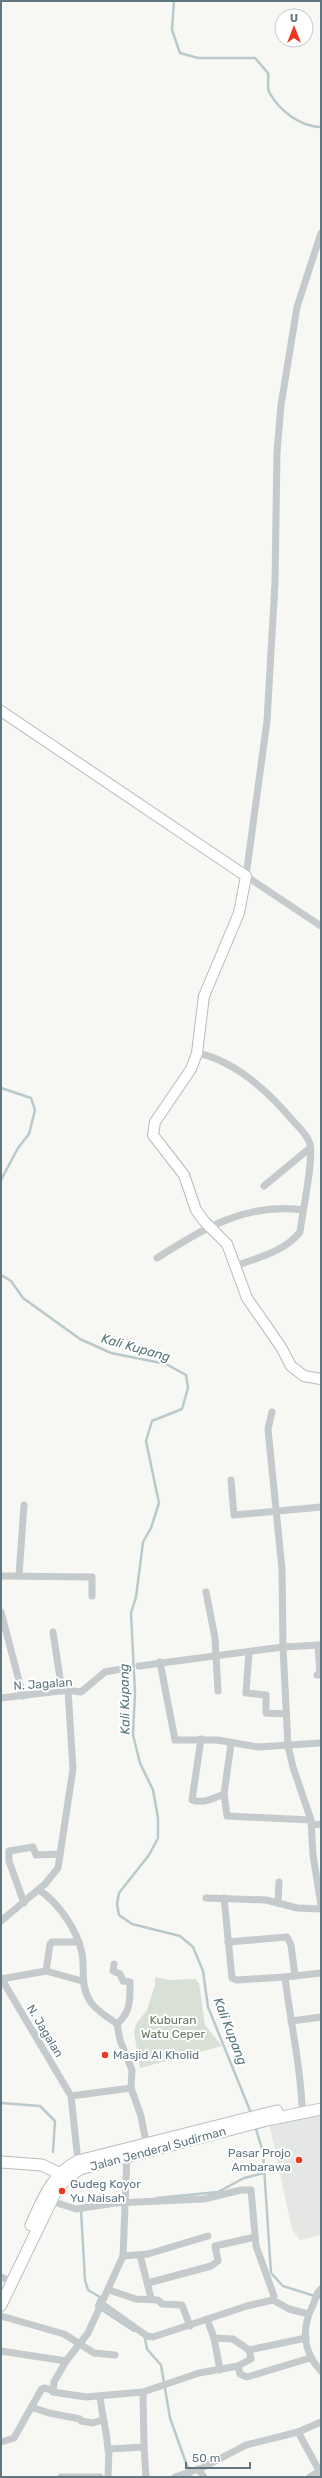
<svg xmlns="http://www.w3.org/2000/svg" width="322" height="2478" viewBox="0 0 322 2478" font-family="Rubik,sans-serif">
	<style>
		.built { fill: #e5e7e5 }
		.green { fill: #d9e0d5 }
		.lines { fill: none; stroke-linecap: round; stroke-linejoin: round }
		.stream { stroke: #bac9cb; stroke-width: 2.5 }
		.street-tunnel { stroke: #d1d7d7; stroke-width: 7; stroke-dasharray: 7 3.5; stroke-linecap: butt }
		.secondary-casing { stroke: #b4bcbf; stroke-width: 12 }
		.primary-casing { stroke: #b8bdc0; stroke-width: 13 }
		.street { stroke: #c5cacc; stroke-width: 7 }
		.secondary { stroke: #fff; stroke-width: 10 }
		.primary { stroke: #fff; stroke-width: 11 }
		.poi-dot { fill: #ef351d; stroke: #fff; stroke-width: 1.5 }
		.labels { text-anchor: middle; stroke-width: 4; stroke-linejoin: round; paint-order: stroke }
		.street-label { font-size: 12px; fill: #607781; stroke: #fff }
		.park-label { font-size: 12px; fill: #677960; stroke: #fff }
		.poi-label { font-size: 12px; fill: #607781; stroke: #fff; text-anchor: start }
		.water-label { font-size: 13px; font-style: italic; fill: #5b777c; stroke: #fff }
	</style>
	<rect width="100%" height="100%" fill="#f7f7f4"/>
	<polygon class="built" points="321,2113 321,2235 300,2240 292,2229 269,2123"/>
	<polygon class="green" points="155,1977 170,1980 195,1979 199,1983 205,2025 222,2046 140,2068 134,2032 136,2024 147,2010 155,1985"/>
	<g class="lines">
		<g class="stream">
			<path d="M 174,1 L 172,30 L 180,53 L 198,58 L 255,58 L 268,73 C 269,78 267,87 269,92 C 279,110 300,127 321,127"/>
			<polyline points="1,1088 31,1098 35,1110 29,1134 18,1148 1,1180"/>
			<polyline points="1,1275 11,1281 23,1298 80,1339 111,1353 166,1364 186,1375 188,1388 182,1409 152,1421 146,1441 159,1503 151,1528 143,1542 136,1597 131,1613 135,1693 133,1735 140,1763 153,1790 158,1818 158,1838 149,1855 119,1893 117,1904 119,1915 132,1924 180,1936 193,1947 203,1971 208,2007 251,2113"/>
			<polyline points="1,2103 40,2106 55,2121 53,2152"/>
			<polyline points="255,2126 263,2152 271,2273 283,2286 321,2298"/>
			<polyline points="157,2198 218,2192 244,2178 264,2173"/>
			<polyline points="81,2210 85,2280 88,2290 100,2297 96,2306 134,2331"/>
			<polyline points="145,2338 147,2349 161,2365 170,2418 191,2477"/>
		</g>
		<polyline class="street-tunnel" points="126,1668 139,1666"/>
		<g class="secondary-casing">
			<polyline id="secondary" points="1,711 246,876 239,913 204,996 197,1053 191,1069 155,1122 153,1135 184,1175 196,1210 204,1221 227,1244 247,1298 281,1347 291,1366 304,1376 321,1379"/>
		</g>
		<g class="primary-casing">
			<g id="primary">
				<polyline points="1,2162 42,2165 65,2176"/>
				<path d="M 31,2225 C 43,2199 52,2174 78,2161 L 277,2111"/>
				<polyline points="1,2305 56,2191 67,2178 80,2169 267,2120 321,2109"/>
			</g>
		</g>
		<g class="street">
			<polyline points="321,233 297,307 281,405 277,452 275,583 267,721 246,876 321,926"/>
			<path d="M 197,1053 C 236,1061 269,1092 294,1122 C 300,1128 308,1136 310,1144 C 314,1158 302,1215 300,1232 C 284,1252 259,1257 236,1266"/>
			<polyline points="264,1186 310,1148"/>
			<path d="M 157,1258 C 203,1229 246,1202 303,1210"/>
			<polyline points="272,1412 268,1429 282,1569 283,1647 288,1746 293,1767 311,1820 313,1855 321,1905"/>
			<polyline points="231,1480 234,1515 321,1507"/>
			<polyline points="19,1575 24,1505"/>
			<polyline points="1,1576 92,1577 92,1596"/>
			<polyline points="206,1592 215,1638 218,1691"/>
			<polyline points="1,1612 23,1696"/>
			<polyline points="53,1632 62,1691"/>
			<polyline points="249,1652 246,1693 266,1695 266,1713 286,1714"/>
			<polyline points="160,1662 175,1740 217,1740 258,1747 321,1743"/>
			<polyline points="139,1666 283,1647 321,1645"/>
			<polyline points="317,1675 320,1675 318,1645"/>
			<polyline points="1,1698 68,1690 81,1692 105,1672 126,1668"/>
			<path d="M 201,1739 L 192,1800 C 203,1804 214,1798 224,1794"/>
			<polyline points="231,1744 224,1794 227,1816 311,1820"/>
			<polyline points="312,1825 321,1824"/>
			<path d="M 39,1890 C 59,1903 77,1930 82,1953 C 85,1970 80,1985 90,2001 C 97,2012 107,2016 117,2024 L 120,2040 L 132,2070 L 131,2088 L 141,2116 L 146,2142"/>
			<polyline points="206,1898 266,1900 278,1903 279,1882"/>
			<polyline points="224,1898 232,1978 237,1980 285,1977"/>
			<polyline points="24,1903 9,1861 9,1851 33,1847 36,1855 60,1854"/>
			<polyline points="278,1903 297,1908 321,1909"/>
			<polyline points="1,1921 45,1884 58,1868 73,1769 68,1690"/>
			<polyline points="228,1942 287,1937 291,1945 295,1976"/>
			<path d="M 114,1964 L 113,1971 L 120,1974 L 123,1981 L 130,1982 C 130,2000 131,2012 117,2024"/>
			<polyline points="46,1971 50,1944 52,1942 79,1942"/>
			<polyline points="1,1978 71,2096 78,2161"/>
			<polyline points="1,1979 46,1971 82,1981"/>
			<polyline points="291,2021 321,2017"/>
			<polyline points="71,2096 131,2088"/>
			<path d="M 302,2105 C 300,2062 290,2020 285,1977 L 321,1973"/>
			<polyline points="127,2155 123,2256 88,2333 66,2361 54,2382 53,2392 86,2397 143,2392 199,2373 238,2366 240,2374 247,2377 310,2358"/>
			<polyline points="51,2201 76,2209 115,2203 204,2199 241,2190 251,2190 256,2246 274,2296 273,2300 247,2306 153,2337 147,2336 102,2304"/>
			<polyline points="140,2255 151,2298"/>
			<polyline points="123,2256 148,2254 208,2236"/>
			<polyline points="1,2277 6,2279"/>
			<polyline points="148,2283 211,2266 218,2261 215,2246 255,2237"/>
			<path d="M 321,2289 C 315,2294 316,2299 313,2305 C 301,2329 303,2352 321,2371"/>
			<polyline points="109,2290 136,2299 158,2300 162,2304 182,2305 190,2326"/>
			<polyline points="273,2300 289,2309 308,2314"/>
			<polyline points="1,2316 64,2334 94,2353 115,2355"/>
			<polyline points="207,2319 214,2338 233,2339 249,2350 306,2338"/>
			<polyline points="214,2338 220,2370"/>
			<polyline points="1,2351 66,2361"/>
			<polyline points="238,2366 251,2359 249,2350"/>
			<path d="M 100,2397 C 102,2416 107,2431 108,2450"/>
			<polyline points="31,2407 49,2413 80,2419 81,2421 93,2423 102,2420"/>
			<polyline points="298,2432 321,2474"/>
			<polyline points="1,2442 14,2438 41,2390 44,2388 52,2390"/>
			<polyline points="144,2447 146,2477"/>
			<polyline points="198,2469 204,2477"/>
			<polyline points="61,2477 100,2477"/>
			<polyline points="108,2477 109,2449 144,2447 143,2392"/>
			<polyline points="175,2477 202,2468 246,2445 298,2432 321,2422"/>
			<polyline points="310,2477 320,2471"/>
		</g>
		<use href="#secondary" class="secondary"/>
		<use href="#primary" class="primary"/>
	</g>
	<g class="poi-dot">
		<circle cx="105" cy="2055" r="4"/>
		<circle cx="299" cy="2160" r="4"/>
		<circle cx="62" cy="2191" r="4"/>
	</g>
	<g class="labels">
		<g class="street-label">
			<text transform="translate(43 1684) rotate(-4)" y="4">N. Jagalan</text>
			<text transform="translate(45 2031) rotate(59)" y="4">N. Jagalan</text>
			<text transform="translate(158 2149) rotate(-15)" y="4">Jalan Jenderal Sudirman</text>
		</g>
		<g class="park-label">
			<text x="173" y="2024">Kuburan<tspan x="173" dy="14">Watu Ceper</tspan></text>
		</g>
		<g class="poi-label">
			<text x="113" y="2059">Masjid Al Kholid</text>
			<text x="291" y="2157" text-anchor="end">Pasar Projo<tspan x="291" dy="14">Ambarawa</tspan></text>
			<text x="70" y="2188">Gudeg Koyor<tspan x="70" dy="14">Yu Naisah</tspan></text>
		</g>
		<g class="water-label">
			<text transform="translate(136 1347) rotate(16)" y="5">Kali Kupang</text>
			<text transform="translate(124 1699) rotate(-91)" y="5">Kali Kupang</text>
			<text transform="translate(231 2031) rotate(69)" y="5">Kali Kupang</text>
		</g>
	</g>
	<rect width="322" height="2478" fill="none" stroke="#607781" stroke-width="4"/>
	<g transform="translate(294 28)"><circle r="19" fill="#ffffff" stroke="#bfc9cd"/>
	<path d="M0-3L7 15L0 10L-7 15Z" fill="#ef351d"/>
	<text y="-6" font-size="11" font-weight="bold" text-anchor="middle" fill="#607781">U</text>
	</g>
	<path d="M186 2462v6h64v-6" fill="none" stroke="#607781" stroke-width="2"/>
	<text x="192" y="2462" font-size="12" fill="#607781" stroke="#ffffff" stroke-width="3" paint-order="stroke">50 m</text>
</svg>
